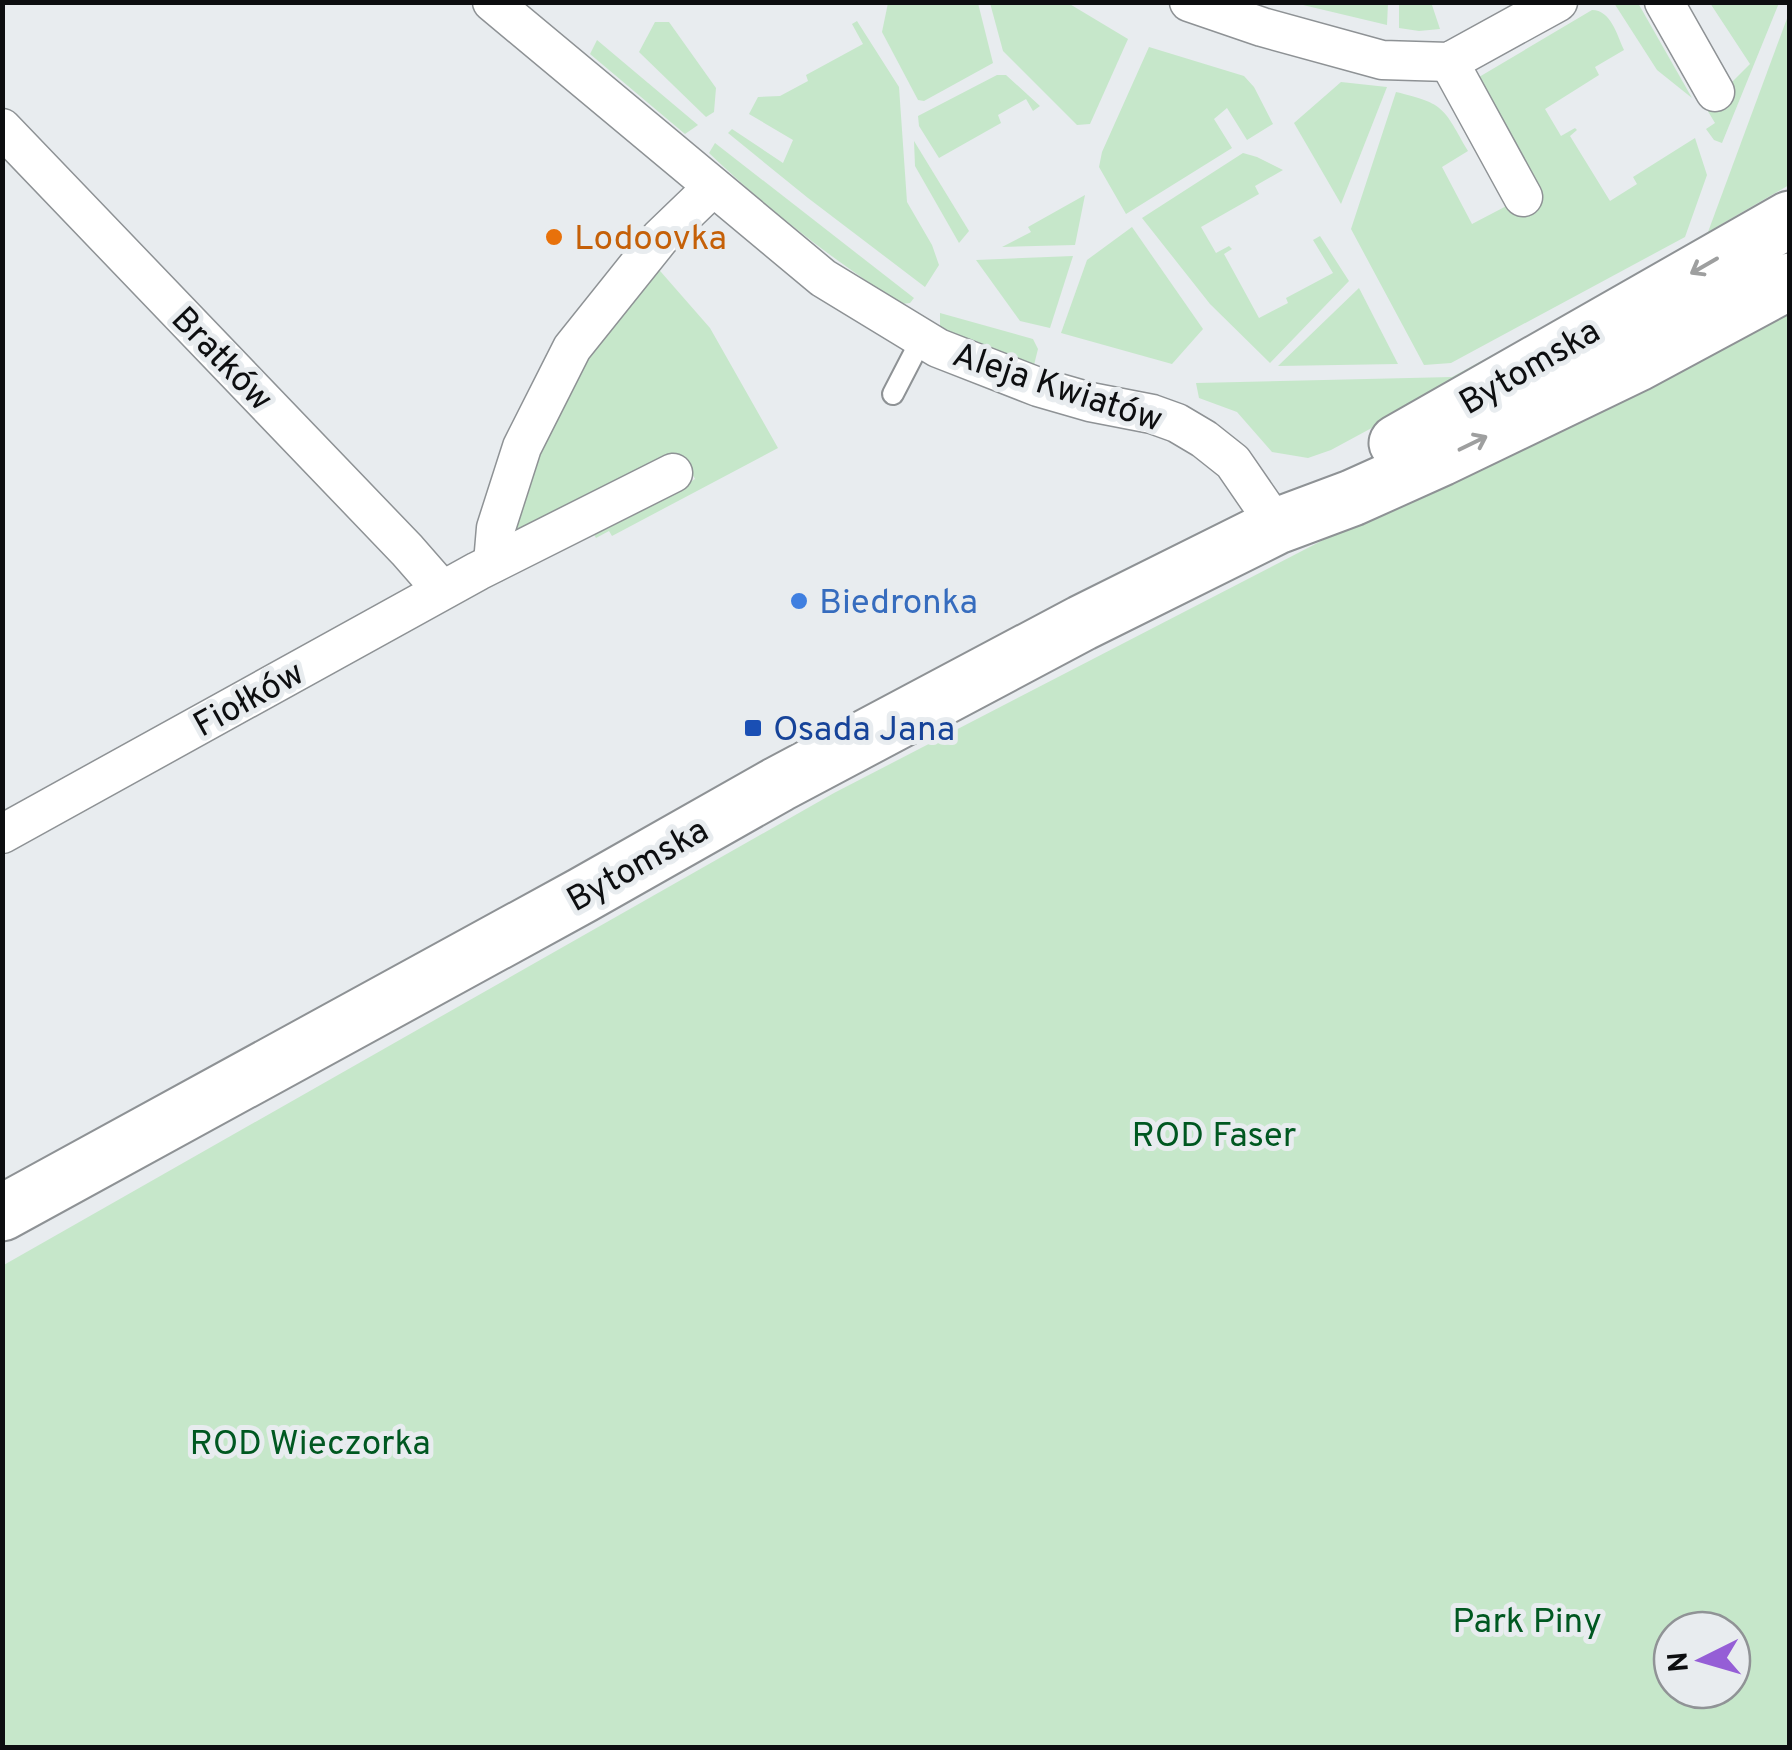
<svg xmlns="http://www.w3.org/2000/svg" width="1792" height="1750" viewBox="0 0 1792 1750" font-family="Overpass,sans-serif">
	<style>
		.green { fill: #c6e7ca; fill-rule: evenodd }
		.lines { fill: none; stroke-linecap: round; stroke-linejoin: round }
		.lane-casing { stroke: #8e9295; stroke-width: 24 }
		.street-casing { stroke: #8e9295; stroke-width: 41 }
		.secondary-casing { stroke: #8e9295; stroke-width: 59 }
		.lane { stroke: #fff; stroke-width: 20 }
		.street { stroke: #fff; stroke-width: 38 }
		.secondary { stroke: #fff; stroke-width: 55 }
		.oneway { stroke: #9e9f9f }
		.food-dot { fill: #e8710a; stroke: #e8ecef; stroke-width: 4 }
		.shop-dot { fill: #3f7fe0; stroke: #e8ecef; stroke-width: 4 }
		.transit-dot { fill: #1a4fb4; stroke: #e8ecef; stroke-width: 4 }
		.labels { text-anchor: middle; stroke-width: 10; stroke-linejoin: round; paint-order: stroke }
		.food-label { font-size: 35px; fill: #c56008; stroke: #e8ecef; text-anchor: start }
		.street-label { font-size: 35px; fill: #0d0e10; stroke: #e8ecef }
		.shop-label { font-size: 35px; fill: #366cbe; stroke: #e8ecef; text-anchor: start }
		.transit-label { font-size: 35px; fill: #164399; stroke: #e8ecef; text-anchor: start }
		.park-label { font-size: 35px; fill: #005821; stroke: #e8ecef }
	</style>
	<rect width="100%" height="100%" fill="#e8ecef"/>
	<g class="green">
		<polygon points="1304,2 1388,3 1387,25 1303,5"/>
		<polygon points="888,3 978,3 993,63 924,101 918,100 882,32"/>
		<polygon points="990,3 1068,3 1128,39 1090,124 1077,125 1003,51"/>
		<polygon points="1399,3 1436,3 1432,5 1440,29 1419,31 1399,28"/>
		<polygon points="1614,3 1638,3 1692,98 1657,70"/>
		<polygon points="1710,3 1779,3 1722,143 1714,140 1706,129 1715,123 1703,103 1727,87 1750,64"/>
		<path d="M 1592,10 C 1611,10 1617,35 1624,50 L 1595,67 L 1599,75 L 1545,109 L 1561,136 L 1575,128 L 1577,130 L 1570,136 L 1610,201 L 1637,184 L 1633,177 L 1695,138 L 1707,175 L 1685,237 L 1451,363 L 1424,365 L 1351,229 L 1396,92 C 1446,104 1443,108 1468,151 L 1442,167 L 1472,224 L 1531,193 L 1474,80 Z"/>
		<polygon points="1789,13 1789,185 1708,232"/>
		<polygon points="857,21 899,87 907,202 932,245 939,265 925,287 808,198 728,133 732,129 783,163 793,140 749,114 758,97 780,96 808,81 806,75 863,44 852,24"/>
		<polygon points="655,22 669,22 716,88 714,112 706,117 639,52"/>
		<polygon points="597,40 698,125 685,134 590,54"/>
		<polygon points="1149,47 1244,76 1254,87 1273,124 1247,140 1227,108 1214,119 1232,148 1126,214 1099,167 1102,152"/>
		<polygon points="997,75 1006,75 1040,106 1033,111 1026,99 998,115 1001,123 939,158 919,126 918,116"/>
		<polygon points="1341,82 1387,87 1341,204 1294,123"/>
		<polygon points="914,141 969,231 959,243 915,166"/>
		<path d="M 715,143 L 914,298 L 910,303 L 901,304 C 832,259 768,210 709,153 Z"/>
		<polygon points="1243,153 1257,157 1283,170 1255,186 1259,194 1201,227 1216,253 1229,246 1232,249 1224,254 1259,318 1288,303 1286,298 1333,273 1313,240 1320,236 1349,281 1270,363 1210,304 1142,218"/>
		<polygon points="1789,194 1789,202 1331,450 1308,458 1272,452 1237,412 1199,398 1196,383 1452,377"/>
		<polygon points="1085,195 1075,245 1002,247 1031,232 1028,227"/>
		<polygon points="1132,227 1203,329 1172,364 1061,333 1087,260"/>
		<polygon points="1073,256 1050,328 1020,321 976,260"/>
		<polygon points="654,264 710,328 778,448 612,536 609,531 596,538 590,528 621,513 627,519 695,479 682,455 514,545 503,525 581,350"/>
		<polygon points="1359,288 1398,364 1278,366"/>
		<path d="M 1789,299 L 1789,1747 L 3,1747 L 2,1266 L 834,793 ZM 1672,1630 L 1732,1630 L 1732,1690 L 1672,1690 Z"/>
		<polygon points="940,313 1033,339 1038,349 1034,365 996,354 940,327"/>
	</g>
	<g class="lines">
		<g class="lane-casing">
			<polyline id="lane" points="893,394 922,338"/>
		</g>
		<g class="street-casing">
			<g id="street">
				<polyline points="492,2 823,278 938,348 1038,387 1090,402 1152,414 1177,423 1204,439 1233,462 1277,526"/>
				<polyline points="1189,2 1262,27 1382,60 1449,62 1558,2"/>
				<polyline points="1664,2 1715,92"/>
				<polyline points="1449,62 1523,197"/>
				<polyline points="2,128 407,550 442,590"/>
				<polyline points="493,563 496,528 522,447 572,348 660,238 713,187"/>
				<polyline points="2,834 478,571 673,473"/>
			</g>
		</g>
		<g class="secondary-casing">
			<g id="secondary">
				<polyline points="1397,443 1790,219"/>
				<polyline points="2,1213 583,895 779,784 1082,623 1277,526 1352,498 1441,458 1636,364 1790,281"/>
			</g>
		</g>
		<use href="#lane" class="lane"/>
		<use href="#street" class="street"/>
		<use href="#secondary" class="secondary"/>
	</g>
	<defs><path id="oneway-shaft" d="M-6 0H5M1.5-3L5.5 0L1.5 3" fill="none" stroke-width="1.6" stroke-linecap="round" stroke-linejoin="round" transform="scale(2.5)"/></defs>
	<g class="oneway">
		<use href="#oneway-shaft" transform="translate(1704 266) rotate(150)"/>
		<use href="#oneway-shaft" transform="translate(1473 443) rotate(-26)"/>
	</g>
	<circle class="food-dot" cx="554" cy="237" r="10"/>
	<circle class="shop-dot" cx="799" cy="601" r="10"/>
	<rect class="transit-dot" x="743" y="718" width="20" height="20" rx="5"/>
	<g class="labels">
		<g class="food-label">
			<text x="574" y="249">Lodoovka</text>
		</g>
		<g class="street-label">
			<text transform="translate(223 358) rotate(46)" y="12">Bratków</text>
			<text transform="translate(1529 366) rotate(-30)" y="12">Bytomska</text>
			<text transform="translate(1058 386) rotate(18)" y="12">Aleja Kwiatów</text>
			<text transform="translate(248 698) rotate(-29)" y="12">Fiołków</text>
			<text transform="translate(637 864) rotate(-29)" y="12">Bytomska</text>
		</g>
		<g class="shop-label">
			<text x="819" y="613">Biedronka</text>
		</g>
		<g class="transit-label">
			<text x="773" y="740">Osada Jana</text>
		</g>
		<g class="park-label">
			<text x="1214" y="1146">ROD Faser</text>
			<text x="310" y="1454">ROD Wieczorka</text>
			<text x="1527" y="1632">Park Piny</text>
		</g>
	</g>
	<rect width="1792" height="1750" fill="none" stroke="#0d0e10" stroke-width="10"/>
	<g transform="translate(1702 1660) rotate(265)"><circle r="48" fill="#e8ecef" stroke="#909396" stroke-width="2.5"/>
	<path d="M0-8L18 38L0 25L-18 38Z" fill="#955ed6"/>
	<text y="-15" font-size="28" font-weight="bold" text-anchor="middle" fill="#0d0e10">N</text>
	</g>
</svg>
